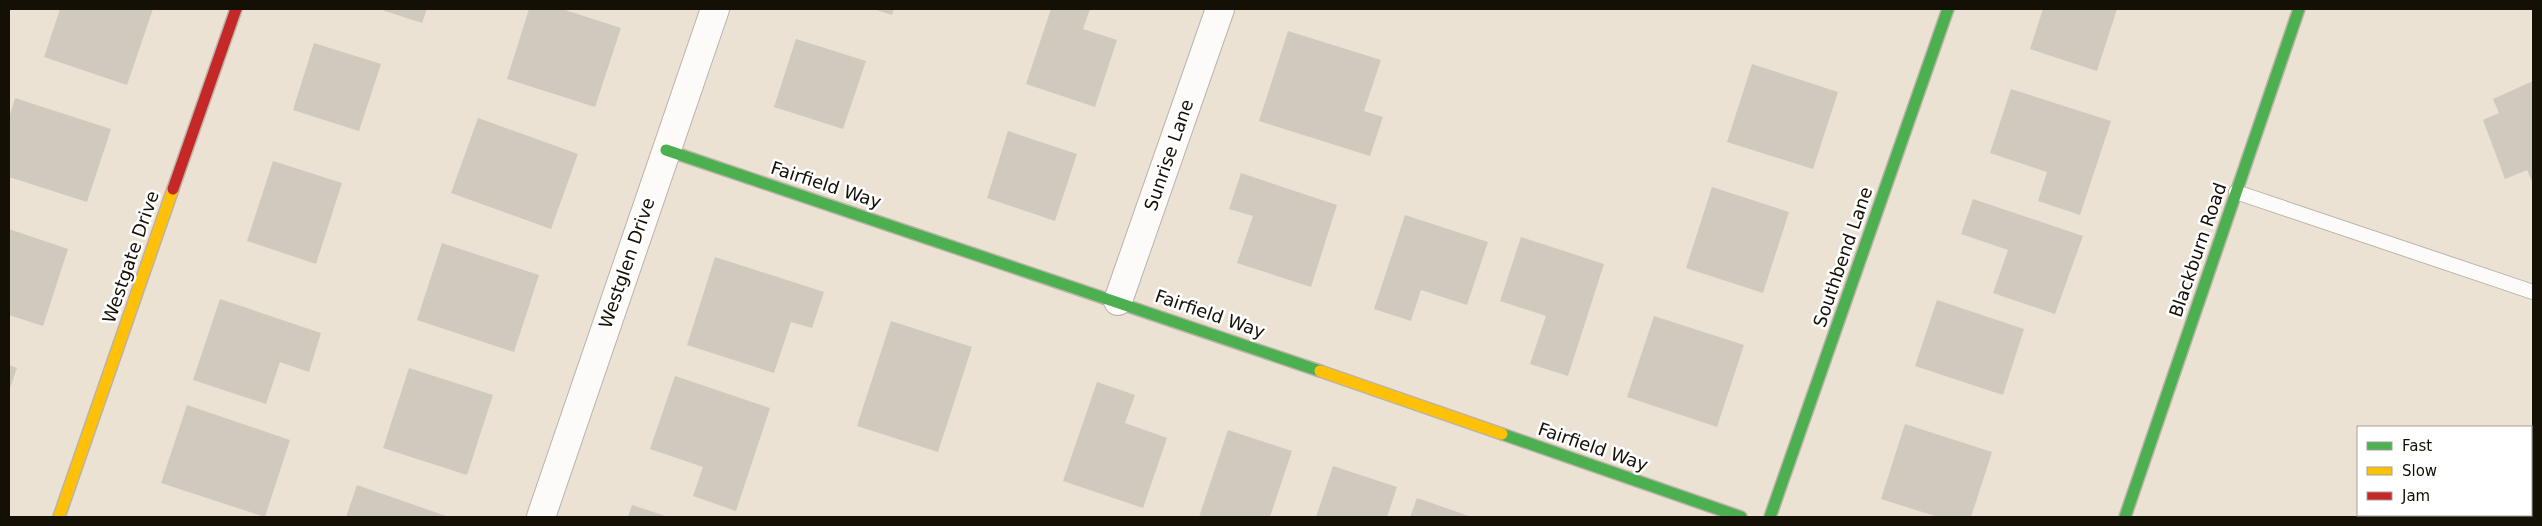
<svg xmlns="http://www.w3.org/2000/svg" width="2542" height="526" viewBox="0 0 2542 526" font-family="'DejaVu Sans',sans-serif">
	<style>
		.building { fill: #d0c9be }
		.lines { fill: none; stroke-linecap: round; stroke-linejoin: round }
		.lane-casing { stroke: #bbb3a8; stroke-width: 16 }
		.street-casing { stroke: #bbb3a8; stroke-width: 30 }
		.fast-casing { stroke: #bbb3a8; stroke-width: 14 }
		.slow-casing { stroke: #bbb3a8; stroke-width: 14 }
		.jam-casing { stroke: #bbb3a8; stroke-width: 14 }
		.lane { stroke: #fcfbf9; stroke-width: 14 }
		.street { stroke: #fcfbf9; stroke-width: 28 }
		.fast { stroke: #4caf50; stroke-width: 11 }
		.slow { stroke: #ffc107; stroke-width: 11 }
		.jam { stroke: #c62828; stroke-width: 11 }
		.labels { text-anchor: middle; stroke-width: 5; stroke-linejoin: round; paint-order: stroke }
		.street-label { font-size: 18px; fill: #151006; stroke: #fff }
	</style>
	<rect width="100%" height="100%" fill="#ece2d4"/>
	<g class="building">
		<polygon points="60,9 153,9 127,85 44,57"/>
		<polygon points="379,9 427,9 422,23"/>
		<polygon points="529,9 562,9 621,28 595,107 507,79"/>
		<polygon points="873,9 894,9 892,15"/>
		<polygon points="1051,9 1090,9 1083,29 1117,40 1095,107 1026,84"/>
		<polygon points="2043,9 2117,9 2097,71 2030,49"/>
		<polygon points="1288,31 1381,60 1364,111 1383,117 1370,156 1259,121"/>
		<polygon points="796,39 866,61 843,129 774,107"/>
		<polygon points="314,43 381,64 359,131 293,110"/>
		<polygon points="1752,64 1838,92 1813,169 1727,142"/>
		<polygon points="2533,81 2533,184 2527,170 2505,179 2483,120 2499,113 2493,99"/>
		<polygon points="2011,89 2111,121 2080,215 2038,201 2047,172 1990,153"/>
		<polygon points="15,98 111,129 87,202 9,177 9,118"/>
		<polygon points="478,118 578,154 551,229 451,193"/>
		<polygon points="1008,131 1077,154 1055,221 987,198"/>
		<polygon points="273,161 342,183 316,264 247,241"/>
		<polygon points="1241,173 1337,205 1311,287 1237,263 1253,216 1229,209"/>
		<polygon points="1712,187 1789,212 1763,293 1686,268"/>
		<polygon points="1973,199 2083,236 2055,314 1993,293 2008,250 1961,234"/>
		<polygon points="1405,215 1488,242 1467,305 1421,290 1411,321 1374,309"/>
		<polygon points="9,229 68,249 43,326 9,315"/>
		<polygon points="1521,237 1604,264 1568,376 1530,364 1546,316 1500,301"/>
		<polygon points="442,243 539,275 514,352 417,320"/>
		<polygon points="715,257 824,292 812,328 791,322 774,373 687,345"/>
		<polygon points="220,299 321,333 309,372 280,362 266,404 193,380"/>
		<polygon points="1937,300 2024,329 2003,395 1915,366"/>
		<polygon points="1654,316 1744,345 1717,427 1627,397"/>
		<polygon points="891,321 972,347 938,452 857,426"/>
		<polygon points="9,365 17,368 9,391"/>
		<polygon points="409,368 493,395 467,475 383,448"/>
		<polygon points="675,376 770,408 736,511 693,496 703,467 650,449"/>
		<polygon points="1097,382 1135,395 1125,423 1167,438 1143,508 1063,481"/>
		<polygon points="187,405 290,440 265,517 161,483"/>
		<polygon points="1905,424 1992,452 1971,517 1938,517 1881,499"/>
		<polygon points="1228,430 1292,451 1270,517 1199,517"/>
		<polygon points="1333,466 1397,487 1387,517 1316,517"/>
		<polygon points="357,485 449,517 346,517"/>
		<polygon points="1417,498 1472,517 1410,517"/>
		<polygon points="632,505 669,517 628,517"/>
	</g>
	<g class="lines">
		<g class="lane-casing">
			<polyline id="lane" points="2236,192 2533,292"/>
		</g>
		<g class="street-casing">
			<g id="street">
				<polyline points="1118,301 1220,9"/>
				<polyline points="541,517 715,9"/>
			</g>
		</g>
		<g class="fast-casing">
			<g id="fast">
				<polyline points="666,150 1320,371"/>
				<polyline points="1502,434 1741,517"/>
				<polyline points="1770,517 1948,9"/>
				<polyline points="2125,517 2299,9"/>
			</g>
		</g>
		<g class="slow-casing">
			<g id="slow">
				<polyline points="1320,371 1502,434"/>
				<polyline points="59,517 173,189"/>
			</g>
		</g>
		<g class="jam-casing">
			<polyline id="jam" points="173,189 236,9"/>
		</g>
		<use href="#lane" class="lane"/>
		<use href="#street" class="street"/>
		<use href="#fast" class="fast"/>
		<use href="#slow" class="slow"/>
		<use href="#jam" class="jam"/>
	</g>
	<g class="labels">
		<g class="street-label">
			<text transform="translate(1169 155) rotate(-71)" y="6">Sunrise Lane</text>
			<text transform="translate(826 185) rotate(18)" y="6">Fairfield Way</text>
			<text transform="translate(2198 250) rotate(-71)" y="6">Blackburn Road</text>
			<text transform="translate(131 257) rotate(-71)" y="6">Westgate Drive</text>
			<text transform="translate(1843 257) rotate(-71)" y="6">Southbend Lane</text>
			<text transform="translate(627 263) rotate(-71)" y="6">Westglen Drive</text>
			<text transform="translate(1210 314) rotate(19)" y="6">Fairfield Way</text>
			<text transform="translate(1593 447) rotate(19)" y="6">Fairfield Way</text>
		</g>
	</g>
	<rect width="2542" height="526" fill="none" stroke="#151006" stroke-width="20"/>
	<rect x="2357" y="426" width="175" height="90" fill="#ffffff" stroke="#a19f9b"/>
	<rect x="2367" y="442" width="25" height="8" fill="#4caf50" stroke="#a19f9b"/>
	<text x="2402" y="451" font-size="15" fill="#151006">Fast</text>
	<rect x="2367" y="467" width="25" height="8" fill="#ffc107" stroke="#a19f9b"/>
	<text x="2402" y="476" font-size="15" fill="#151006">Slow</text>
	<rect x="2367" y="492" width="25" height="8" fill="#c62828" stroke="#a19f9b"/>
	<text x="2402" y="501" font-size="15" fill="#151006">Jam</text>
</svg>
